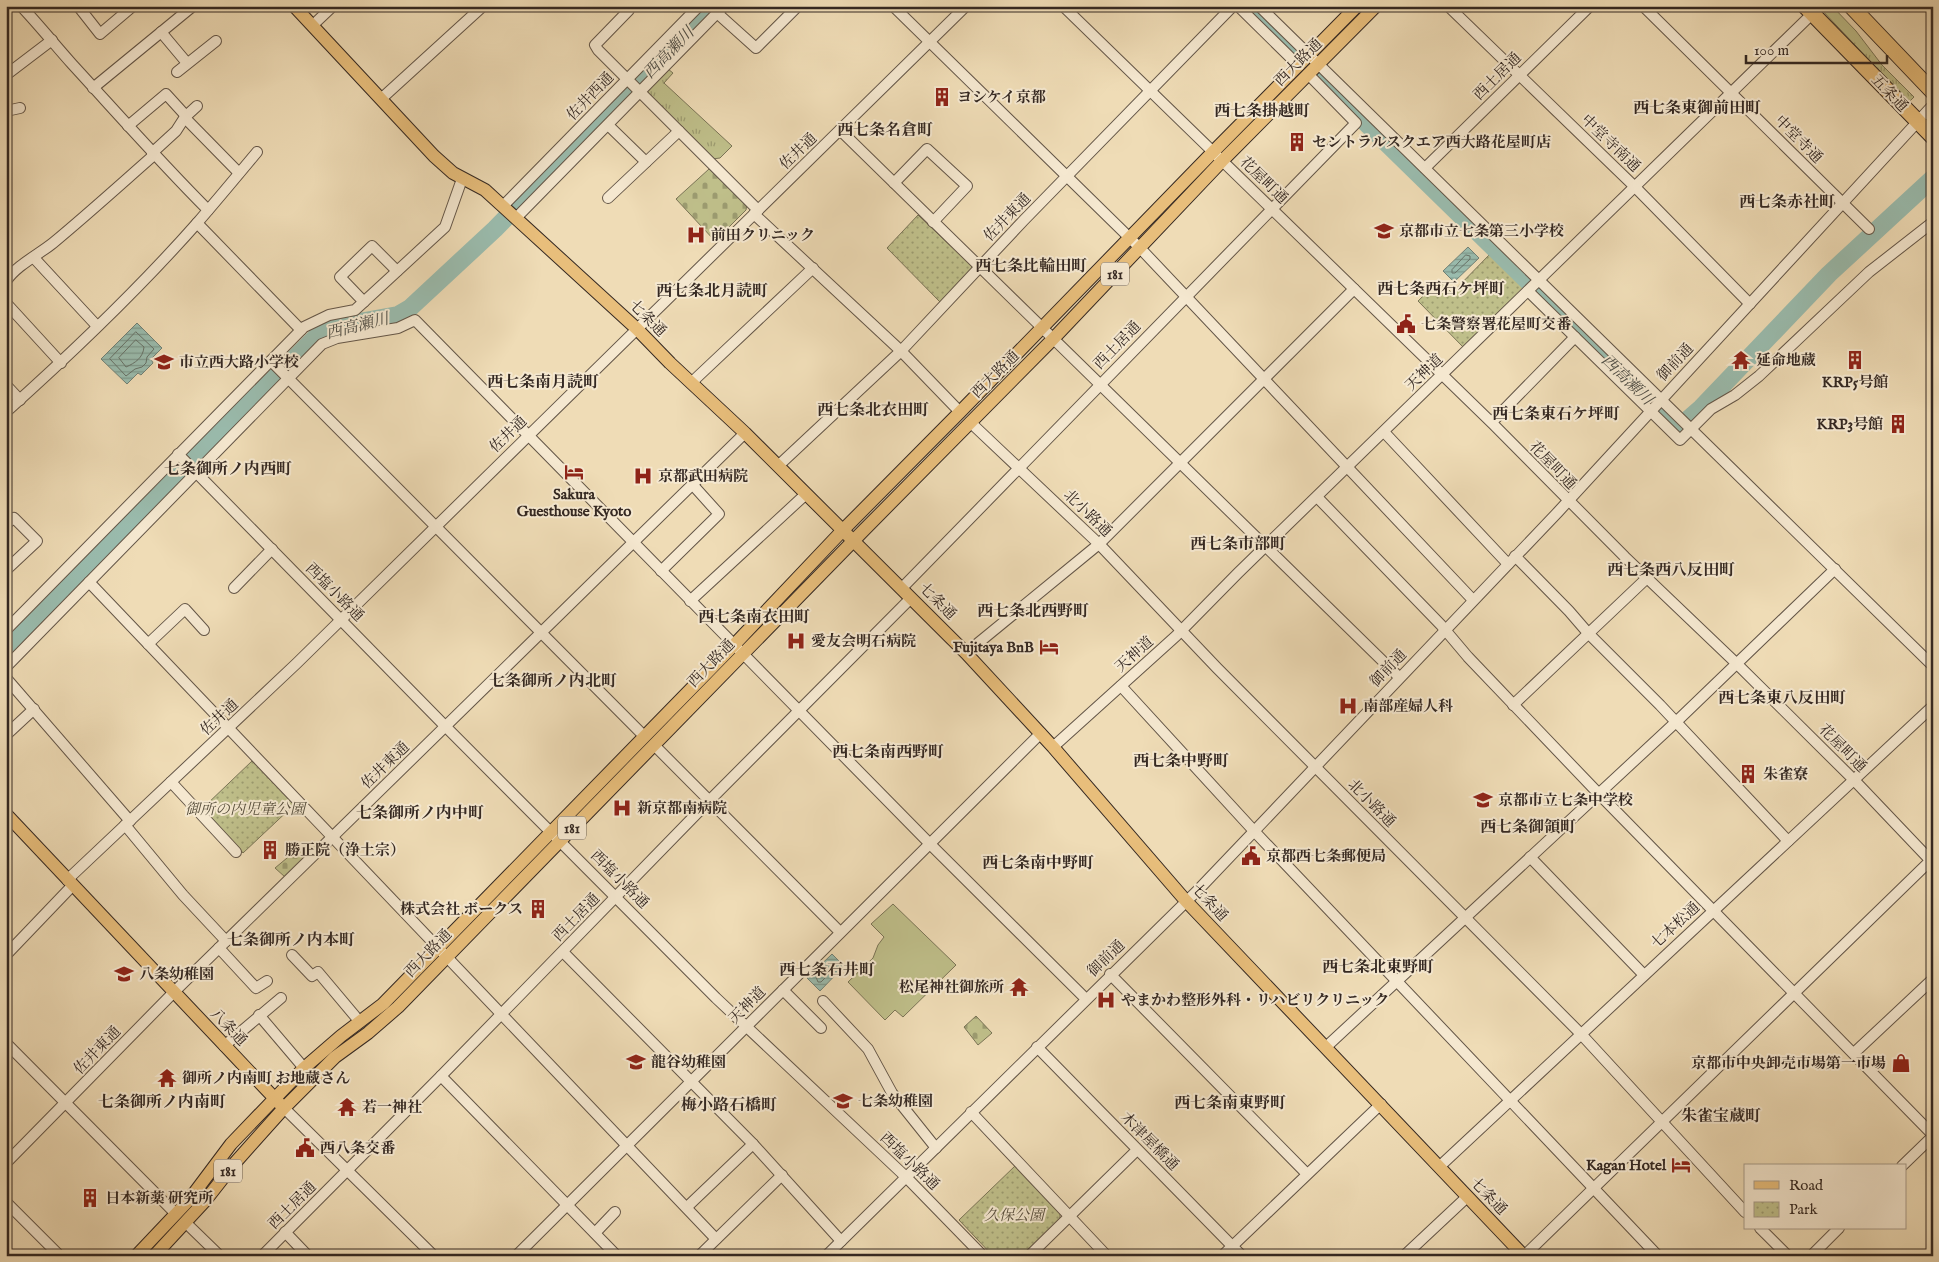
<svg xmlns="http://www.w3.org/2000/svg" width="1939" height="1262" viewBox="0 0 1939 1262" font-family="'IM FELL English','Noto Serif JP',serif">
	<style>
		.grass { fill: url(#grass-tufts); stroke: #7a7456 }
		.cemetery { fill: url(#cemetery-stones); stroke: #7a7456 }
		.park { fill: url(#park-dots); stroke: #7a7456 }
		.pitch { fill: #bfbf8a; stroke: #7a7456 }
		.water { fill: url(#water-rules); stroke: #718176 }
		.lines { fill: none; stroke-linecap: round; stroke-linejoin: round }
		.shore { stroke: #677268; stroke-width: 1 }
		.river { stroke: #9abcae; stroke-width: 18 }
		.minor-casing { stroke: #635547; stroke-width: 12 }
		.major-casing { stroke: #342822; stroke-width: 14 }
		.highway-casing { stroke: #342822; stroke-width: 17 }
		.minor { stroke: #f5e8d0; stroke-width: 10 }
		.major { stroke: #e8be7b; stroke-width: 12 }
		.highway { stroke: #e8be7b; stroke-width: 15 }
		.labels { text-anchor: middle; stroke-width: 4; stroke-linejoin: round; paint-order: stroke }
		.shield { fill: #f5e8d0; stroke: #6e6256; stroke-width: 1 }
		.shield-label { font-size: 14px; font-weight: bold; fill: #342822 }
		.street-label { font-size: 15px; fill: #342822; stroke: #f5e8d0 }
		.poi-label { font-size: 15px; font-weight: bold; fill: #342822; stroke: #f5e8d0; text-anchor: start }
		.park-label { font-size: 15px; font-style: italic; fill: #574e3c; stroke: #f5e8d0 }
		.water-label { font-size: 16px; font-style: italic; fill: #4e4d45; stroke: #f5e8d0 }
		.neighbourhood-label { font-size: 16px; font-weight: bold; fill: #342822; stroke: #f5e8d0 }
	</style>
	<defs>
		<pattern id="grass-tufts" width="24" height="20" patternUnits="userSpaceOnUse" patternTransform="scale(1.25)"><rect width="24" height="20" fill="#bfbf8a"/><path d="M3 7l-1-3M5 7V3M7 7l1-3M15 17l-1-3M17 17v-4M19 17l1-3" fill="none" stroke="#9c9b70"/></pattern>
		<pattern id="cemetery-stones" width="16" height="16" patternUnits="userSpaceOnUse" patternTransform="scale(1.25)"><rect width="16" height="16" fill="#bfbf8a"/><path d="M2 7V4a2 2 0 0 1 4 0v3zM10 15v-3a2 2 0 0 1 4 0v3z" fill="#9c9b70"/></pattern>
		<pattern id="park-dots" width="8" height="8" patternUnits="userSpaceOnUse" patternTransform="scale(1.25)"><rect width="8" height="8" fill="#bfbf8a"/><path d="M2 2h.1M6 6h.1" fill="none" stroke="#9c9b70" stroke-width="1.8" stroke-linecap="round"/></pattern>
		<pattern id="water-rules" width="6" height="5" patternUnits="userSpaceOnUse" patternTransform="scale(1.25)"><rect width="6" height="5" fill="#9abcae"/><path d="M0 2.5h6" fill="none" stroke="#7e998d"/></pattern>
	</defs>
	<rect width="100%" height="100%" fill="#efdcb6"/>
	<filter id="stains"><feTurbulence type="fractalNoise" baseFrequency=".004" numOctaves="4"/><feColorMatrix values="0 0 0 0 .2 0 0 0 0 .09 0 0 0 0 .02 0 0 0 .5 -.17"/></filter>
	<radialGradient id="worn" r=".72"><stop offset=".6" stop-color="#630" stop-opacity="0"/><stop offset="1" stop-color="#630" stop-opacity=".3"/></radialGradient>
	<g class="grass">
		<polygon points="1818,6 1832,6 1856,31 1882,65 1914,97 1909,102"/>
		<polygon points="668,69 673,73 664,83 732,146 720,158 712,159 645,92"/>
	</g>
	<g class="cemetery">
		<polygon points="709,169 747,204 746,210 715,241 676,199"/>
		<polygon points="295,845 305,856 285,877 275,868 293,853 291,850"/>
		<polygon points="976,1016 992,1033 978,1045 964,1027"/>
	</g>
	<g class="park">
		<polygon points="918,215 972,266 972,271 940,302 887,248"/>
		<polygon points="1491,253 1526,288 1464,348 1418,301 1439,281 1452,293"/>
		<polygon points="252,761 294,805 243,853 204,812 205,806"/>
		<polygon points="1016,1165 1060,1213 1060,1218 1022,1256 993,1256 959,1220"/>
	</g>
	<polygon class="pitch" points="893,904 956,965 903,1017 895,1010 885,1020 848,982 873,958 878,945 884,937 871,924"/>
	<g class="water">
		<polygon points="1468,247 1479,258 1454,282 1443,271"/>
		<polygon points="137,323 162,348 151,359 153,363 141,375 138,373 127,384 101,359"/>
		<polygon points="832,954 844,966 820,991 807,978"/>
	</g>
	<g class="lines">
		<g class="shore">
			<polygon points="1466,255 1470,256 1470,259 1455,273 1452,273 1452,270"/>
			<polygon points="136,332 154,349 147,357 146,363 142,367 135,369 126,376 110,359"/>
			<path d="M 136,340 L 144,347 C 143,358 135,363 126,367 L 119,358 Z"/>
			<polygon points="831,962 836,964 836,967 821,982 818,982 816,977"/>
		</g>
		<g class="river">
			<polyline points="1248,6 1293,52"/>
			<polyline points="1322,80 1678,428 1701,408 1829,274 1933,178"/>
			<polyline points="6,651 202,450 320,333 348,324 398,315 410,308 495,229 712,6"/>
		</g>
		<g class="minor-casing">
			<g id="minor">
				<path d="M 21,6 C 39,25 55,45 72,64 C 117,113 161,163 208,210"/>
				<polyline points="78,6 100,34 133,6"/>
				<polyline points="625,6 629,10 595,45 598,50 758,210"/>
				<polyline points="893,6 1140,248 1473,600"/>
				<polyline points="1063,6 1493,424 1625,557 1737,664 1854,780 1933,863"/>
				<polyline points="1238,6 1299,66"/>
				<polyline points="1259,6 1933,666"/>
				<polyline points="1448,6 1635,187 1750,304"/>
				<polyline points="1643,6 1869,229"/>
				<polyline points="717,13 756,48 798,6"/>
				<polyline points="313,25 333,6"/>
				<polyline points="161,32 187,63"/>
				<polyline points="177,72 216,41"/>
				<polyline points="6,75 52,40"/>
				<polyline points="93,88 193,6"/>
				<polyline points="381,99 483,6"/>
				<polyline points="6,111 20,108"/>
				<polyline points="608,125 646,162"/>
				<polyline points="128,126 166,94 186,116 187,120 239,173"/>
				<polyline points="840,130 1399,677"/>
				<polyline points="152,153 176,131 185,117 197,106"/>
				<polyline points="1425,168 1590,6"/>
				<polyline points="894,183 927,149 967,186 933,222"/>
				<polyline points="608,198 679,131"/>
				<polyline points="503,206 699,6"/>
				<polyline points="754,214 901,351 960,412"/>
				<polyline points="516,218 724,6"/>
				<polyline points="197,223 301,330"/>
				<polyline points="34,258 97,326"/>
				<path d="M 6,281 C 17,265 38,255 53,243 C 88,214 121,184 154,155"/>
				<polyline points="1528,291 1680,440 1711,409 1735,395 1759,376 1869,272 1933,222"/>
				<polyline points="364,302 340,277 372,246 397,271"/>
				<polyline points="6,303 61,363"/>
				<polyline points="271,361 644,736"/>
				<polyline points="691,383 813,268"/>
				<polyline points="6,385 20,400"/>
				<path d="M 6,412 C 73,352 139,289 198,222 C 218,199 237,176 257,152"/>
				<polyline points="970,422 1099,544 1217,668 1581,1034 1745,1212"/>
				<polyline points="1492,422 1575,337"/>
				<polyline points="1384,432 1508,564"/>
				<polyline points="178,454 445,726 716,998 906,1177 983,1256"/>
				<polyline points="778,466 901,351 1024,220 1233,6"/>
				<polyline points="1317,497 1441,625 1468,657 1598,793 1933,1135"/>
				<polyline points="6,524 14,518 37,541 6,570"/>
				<polyline points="1515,556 1569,611 1588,633 1660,705 1788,841"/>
				<polyline points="661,571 719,514 692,484"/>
				<polyline points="89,582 716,1239"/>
				<polyline points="234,588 272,549"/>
				<polyline points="902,588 1356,123 1309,75"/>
				<polyline points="690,601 806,494"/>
				<polyline points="6,630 304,327 329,315 355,310 445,227 462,179"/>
				<polyline points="148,644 185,609 204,630"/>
				<polyline points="966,653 1099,544 1354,289"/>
				<polyline points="6,667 322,344 337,338 398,328 415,320 933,847 1086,999"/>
				<polyline points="6,678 130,821"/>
				<polyline points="1121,686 1254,831 1658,1256"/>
				<polyline points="1513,705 1647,578"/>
				<polyline points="6,735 34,709"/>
				<polyline points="654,745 840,932"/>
				<polyline points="1053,747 1176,636 1238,573 1812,14"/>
				<polyline points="171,782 236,852"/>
				<polyline points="125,825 183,895 226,941"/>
				<polyline points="1530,857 1644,975"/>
				<polyline points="67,880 297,663 966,6"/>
				<polyline points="219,948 256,988 267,981"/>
				<polyline points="563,952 753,1144 841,1241"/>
				<polyline points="6,955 73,885"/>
				<polyline points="292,955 312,976 318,972 360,1022"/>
				<polyline points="1110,974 1307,1174"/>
				<polyline points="783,990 821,1028"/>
				<polyline points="823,1001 868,1049 892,1093 936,1148"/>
				<polyline points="259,1015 304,1068"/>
				<polyline points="6,1043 176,1214"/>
				<polyline points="224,1046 281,998"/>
				<polyline points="1037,1047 1242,1256"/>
				<polyline points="1326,1047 1676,722 1835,569"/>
				<polyline points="1854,1053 1933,979"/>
				<polyline points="441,1076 617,1256"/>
				<polyline points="284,1108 434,1256"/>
				<polyline points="971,1112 1107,1256"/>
				<polyline points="6,1163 174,992 745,433"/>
				<polyline points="1902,1166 1933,1136"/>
				<polyline points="1439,1167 1933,706"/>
				<polyline points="6,1202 60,1256"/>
				<polyline points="687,1207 753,1144"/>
				<polyline points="185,1222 220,1256"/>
				<polyline points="1760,1228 1788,1256"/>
				<polyline points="285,1232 308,1256"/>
				<polyline points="595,1233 615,1212"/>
				<polyline points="262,1256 441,1076 709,801 911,598"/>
				<polyline points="516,1256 1041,733"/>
				<polyline points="699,1256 782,1175"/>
				<polyline points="826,1256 1200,888 1558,512 1933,105"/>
				<polyline points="1029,1256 1137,1150"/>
				<polyline points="1222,1256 1381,1104"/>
				<polyline points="1404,1256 1467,1197"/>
				<polyline points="1524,1256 1930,861"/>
				<polyline points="1811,1256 1839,1228"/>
			</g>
		</g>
		<g class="major-casing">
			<g id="major">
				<polyline points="294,6 434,156 453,173 485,190 637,329 670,363 745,433 966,653 1053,747 1186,901 1524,1256"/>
				<polyline points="6,814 280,1104"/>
				<polyline points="136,1256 189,1200 231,1144 304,1068 341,1036 383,1004 734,645 843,530 960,412 1213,152 1357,6"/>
				<polyline points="154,1256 205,1201 234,1164 284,1108 335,1057 368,1033 398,1007 862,532 1053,339 1222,161 1376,6"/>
			</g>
		</g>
		<g class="highway-casing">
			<g id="highway">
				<polyline points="1805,6 1933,137"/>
				<polyline points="1851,6 1933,92"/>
			</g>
		</g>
		<use href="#minor" class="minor"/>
		<use href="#major" class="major"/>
		<use href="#highway" class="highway"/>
	</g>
	<defs>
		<g id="building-bare" transform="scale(1.5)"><path d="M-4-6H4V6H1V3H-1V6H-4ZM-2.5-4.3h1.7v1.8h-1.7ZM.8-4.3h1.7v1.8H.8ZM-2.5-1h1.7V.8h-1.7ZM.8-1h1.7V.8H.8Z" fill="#8f2418" stroke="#f5e8d0" stroke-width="2.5" paint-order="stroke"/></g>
		<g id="school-bare" transform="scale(1.5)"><path d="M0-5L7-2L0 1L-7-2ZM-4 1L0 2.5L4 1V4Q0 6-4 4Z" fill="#8f2418" stroke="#f5e8d0" stroke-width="2.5" paint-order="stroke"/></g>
		<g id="hospital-bare" transform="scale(1.5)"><path d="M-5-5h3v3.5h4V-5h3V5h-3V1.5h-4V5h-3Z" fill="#8f2418" stroke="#f5e8d0" stroke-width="2.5" paint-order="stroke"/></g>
		<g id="civic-bare" transform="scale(1.5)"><path d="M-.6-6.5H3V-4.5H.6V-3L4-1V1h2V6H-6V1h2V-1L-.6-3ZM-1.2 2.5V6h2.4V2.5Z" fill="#8f2418" stroke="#f5e8d0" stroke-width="2.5" paint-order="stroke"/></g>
		<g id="temple-bare" transform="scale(1.5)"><path d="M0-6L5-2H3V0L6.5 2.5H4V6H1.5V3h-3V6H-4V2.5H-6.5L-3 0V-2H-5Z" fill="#8f2418" stroke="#f5e8d0" stroke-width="2.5" paint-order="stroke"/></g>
		<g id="hotel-bare" transform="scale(1.5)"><path d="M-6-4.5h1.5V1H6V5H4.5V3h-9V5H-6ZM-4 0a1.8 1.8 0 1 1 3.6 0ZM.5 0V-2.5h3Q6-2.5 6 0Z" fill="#8f2418" stroke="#f5e8d0" stroke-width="2.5" paint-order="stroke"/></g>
		<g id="shop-bare" transform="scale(1.5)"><path d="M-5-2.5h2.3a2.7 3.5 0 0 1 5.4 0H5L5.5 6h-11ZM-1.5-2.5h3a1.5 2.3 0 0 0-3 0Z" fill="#8f2418" stroke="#f5e8d0" stroke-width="2.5" paint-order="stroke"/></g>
	</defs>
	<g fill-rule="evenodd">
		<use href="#building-bare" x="942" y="97"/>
		<use href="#building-bare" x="1297" y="142"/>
		<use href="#school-bare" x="1384" y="231"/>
		<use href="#hospital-bare" x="696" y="235"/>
		<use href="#civic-bare" x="1406" y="324"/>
		<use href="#temple-bare" x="1741" y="360"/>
		<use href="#building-bare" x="1855" y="360"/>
		<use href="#school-bare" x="164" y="362"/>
		<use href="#building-bare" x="1898" y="424"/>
		<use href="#hotel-bare" x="574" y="472"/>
		<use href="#hospital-bare" x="643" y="476"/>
		<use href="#hospital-bare" x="796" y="641"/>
		<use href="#hotel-bare" x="1049" y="647"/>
		<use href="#hospital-bare" x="1348" y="706"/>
		<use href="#building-bare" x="1748" y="774"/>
		<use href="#school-bare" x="1483" y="800"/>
		<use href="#hospital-bare" x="622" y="808"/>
		<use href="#building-bare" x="270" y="850"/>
		<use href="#civic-bare" x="1251" y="856"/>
		<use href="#building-bare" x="538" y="909"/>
		<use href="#school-bare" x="124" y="974"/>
		<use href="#temple-bare" x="1019" y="987"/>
		<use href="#hospital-bare" x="1106" y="1000"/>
		<use href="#school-bare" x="636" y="1062"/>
		<use href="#shop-bare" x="1901" y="1063"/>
		<use href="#temple-bare" x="167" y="1078"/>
		<use href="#school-bare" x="843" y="1101"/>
		<use href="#temple-bare" x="347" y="1107"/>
		<use href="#civic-bare" x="305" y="1148"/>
		<use href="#hotel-bare" x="1681" y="1165"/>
		<use href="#building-bare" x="90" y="1198"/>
	</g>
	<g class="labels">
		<g class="shield">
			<rect x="1101" y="262.5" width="28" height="23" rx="4"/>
			<rect x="558" y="816.5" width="28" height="23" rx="4"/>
			<rect x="214" y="1159.5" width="28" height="23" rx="4"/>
		</g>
		<g class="shield-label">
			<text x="1115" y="279">181</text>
			<text x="572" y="833">181</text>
			<text x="228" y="1176">181</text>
		</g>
		<g class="street-label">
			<text transform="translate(1298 62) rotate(-45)" y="5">西大路通</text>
			<text transform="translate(1497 76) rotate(-45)" y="5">西土居通</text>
			<text transform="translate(1890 93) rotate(46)" y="5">五条通</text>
			<text transform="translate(590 96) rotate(-46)" y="5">佐井西通</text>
			<text transform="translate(1799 139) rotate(45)" y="5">中堂寺通</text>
			<text transform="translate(1611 143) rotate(44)" y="5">中堂寺南通</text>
			<text transform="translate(798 151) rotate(-44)" y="5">佐井通</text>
			<text transform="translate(1264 180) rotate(44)" y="5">花屋町通</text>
			<text transform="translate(1007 217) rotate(-46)" y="5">佐井東通</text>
			<text transform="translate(648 318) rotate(45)" y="5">七条通</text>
			<text transform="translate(1117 345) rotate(-46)" y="5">西土居通</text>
			<text transform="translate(1675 362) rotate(-47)" y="5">御前通</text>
			<text transform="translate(1424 372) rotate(-44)" y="5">天神道</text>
			<text transform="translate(995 374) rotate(-45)" y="5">西大路通</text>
			<text transform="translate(508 434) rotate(-44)" y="5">佐井通</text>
			<text transform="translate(1553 465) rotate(46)" y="5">花屋町通</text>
			<text transform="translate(1088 513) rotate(44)" y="5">北小路通</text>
			<text transform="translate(335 592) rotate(45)" y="5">西塩小路通</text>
			<text transform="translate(938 601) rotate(45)" y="5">七条通</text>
			<text transform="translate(1134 654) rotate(-42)" y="5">天神道</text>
			<text transform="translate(711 663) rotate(-46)" y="5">西大路通</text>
			<text transform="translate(1388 668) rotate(-46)" y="5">御前通</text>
			<text transform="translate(219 717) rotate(-43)" y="5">佐井通</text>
			<text transform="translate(1843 748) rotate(45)" y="5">花屋町通</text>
			<text transform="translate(385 765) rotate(-44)" y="5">佐井東通</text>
			<text transform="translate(1372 803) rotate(45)" y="5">北小路通</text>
			<text transform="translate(620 879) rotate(45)" y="5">西塩小路通</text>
			<text transform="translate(1210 902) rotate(47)" y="5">七条通</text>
			<text transform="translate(576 917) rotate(-46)" y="5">西土居通</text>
			<text transform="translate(1675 925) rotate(-43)" y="5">七本松通</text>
			<text transform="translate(428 953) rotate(-46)" y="5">西大路通</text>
			<text transform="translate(1106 958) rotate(-44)" y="5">御前通</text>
			<text transform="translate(747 1005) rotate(-45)" y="5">天神道</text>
			<text transform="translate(229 1027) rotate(46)" y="5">八条通</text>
			<text transform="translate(97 1050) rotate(-46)" y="5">佐井東通</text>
			<text transform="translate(1150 1141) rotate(45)" y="5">木津屋橋通</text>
			<text transform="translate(910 1161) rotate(44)" y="5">西塩小路通</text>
			<text transform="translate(1489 1196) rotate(46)" y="5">七条通</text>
			<text transform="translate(292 1205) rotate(-45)" y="5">西土居通</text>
		</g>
		<g class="poi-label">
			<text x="957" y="102">ヨシケイ京都</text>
			<text x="1312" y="147">セントラルスクエア西大路花屋町店</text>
			<text x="1399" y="236">京都市立七条第三小学校</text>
			<text x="711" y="240">前田クリニック</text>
			<text x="1421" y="329">七条警察署花屋町交番</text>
			<text x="1756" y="365">延命地蔵</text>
			<text x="179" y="367">市立西大路小学校</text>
			<text x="1855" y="387" text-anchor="middle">KRP5号館</text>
			<text x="1883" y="429" text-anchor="end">KRP3号館</text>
			<text x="658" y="481">京都武田病院</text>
			<text x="574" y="499" text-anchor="middle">Sakura<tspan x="574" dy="17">Guesthouse Kyoto</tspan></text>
			<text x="811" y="646">愛友会明石病院</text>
			<text x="1034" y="652" text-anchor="end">Fujitaya BnB</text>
			<text x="1363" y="711">南部産婦人科</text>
			<text x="1763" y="779">朱雀寮</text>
			<text x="1498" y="805">京都市立七条中学校</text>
			<text x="637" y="813">新京都南病院</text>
			<text x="285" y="855">勝正院（浄土宗）</text>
			<text x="1266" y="861">京都西七条郵便局</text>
			<text x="523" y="914" text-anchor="end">株式会社 ボークス</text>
			<text x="139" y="979">八条幼稚園</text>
			<text x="1004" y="992" text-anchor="end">松尾神社御旅所</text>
			<text x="1121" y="1005">やまかわ整形外科・リハビリクリニック</text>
			<text x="651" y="1067">龍谷幼稚園</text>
			<text x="1886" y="1068" text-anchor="end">京都市中央卸売市場第一市場</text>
			<text x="182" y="1083">御所ノ内南町 お地蔵さん</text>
			<text x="858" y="1106">七条幼稚園</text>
			<text x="362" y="1112">若一神社</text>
			<text x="320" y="1153">西八条交番</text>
			<text x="1666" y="1170" text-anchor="end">Kagan Hotel</text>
			<text x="105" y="1203">日本新薬 研究所</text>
		</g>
		<g class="park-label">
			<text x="245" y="814">御所の内児童公園</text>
			<text x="1014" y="1220">久保公園</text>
		</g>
		<g class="water-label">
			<text transform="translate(668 52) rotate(-46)" y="6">西高瀬川</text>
			<text transform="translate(357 325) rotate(-14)" y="6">西高瀬川</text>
			<text transform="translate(1628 379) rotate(44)" y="6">西高瀬川</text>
		</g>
		<g class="neighbourhood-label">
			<text x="1697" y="113">西七条東御前田町</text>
			<text x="1262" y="116">西七条掛越町</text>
			<text x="885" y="135">西七条名倉町</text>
			<text x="1787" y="207">西七条赤社町</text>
			<text x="1031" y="271">西七条比輪田町</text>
			<text x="1441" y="294">西七条西石ケ坪町</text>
			<text x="712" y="296">西七条北月読町</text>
			<text x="543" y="387">西七条南月読町</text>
			<text x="873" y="415">西七条北衣田町</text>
			<text x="1556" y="419">西七条東石ケ坪町</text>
			<text x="228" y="474">七条御所ノ内西町</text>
			<text x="1238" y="549">西七条市部町</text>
			<text x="1671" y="575">西七条西八反田町</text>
			<text x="1033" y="616">西七条北西野町</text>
			<text x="754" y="622">西七条南衣田町</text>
			<text x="553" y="686">七条御所ノ内北町</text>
			<text x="1782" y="703">西七条東八反田町</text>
			<text x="888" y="757">西七条南西野町</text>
			<text x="1181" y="766">西七条中野町</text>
			<text x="420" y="818">七条御所ノ内中町</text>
			<text x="1528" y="832">西七条御領町</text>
			<text x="1038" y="868">西七条南中野町</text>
			<text x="291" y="945">七条御所ノ内本町</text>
			<text x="1378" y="972">西七条北東野町</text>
			<text x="827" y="975">西七条石井町</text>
			<text x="162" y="1107">七条御所ノ内南町</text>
			<text x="1230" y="1108">西七条南東野町</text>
			<text x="729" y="1110">梅小路石橋町</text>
			<text x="1721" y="1121">朱雀宝蔵町</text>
		</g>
	</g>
	<rect width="1939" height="1262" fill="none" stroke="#efdcb6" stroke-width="25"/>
	<rect x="8" y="8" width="1924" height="1247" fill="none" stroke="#342822" stroke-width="2.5"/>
	<rect x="12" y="12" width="1914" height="1237" fill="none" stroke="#342822"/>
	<rect x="1744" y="1164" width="162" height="65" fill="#f5e8d0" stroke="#a89b8a"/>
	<rect x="1754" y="1181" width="25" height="8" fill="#e8be7b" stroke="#a89b8a"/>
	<text x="1789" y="1190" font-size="15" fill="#342822">Road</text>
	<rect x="1754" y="1202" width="25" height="15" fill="url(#park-dots)" stroke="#a89b8a"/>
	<text x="1789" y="1214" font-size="15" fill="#342822">Park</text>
	<path d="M1746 55v8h141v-8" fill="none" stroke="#342822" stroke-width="2.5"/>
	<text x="1754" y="55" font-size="15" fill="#342822" stroke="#f5e8d0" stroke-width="4" paint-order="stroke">100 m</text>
	<rect width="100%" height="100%" filter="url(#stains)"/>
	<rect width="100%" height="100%" fill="url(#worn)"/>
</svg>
